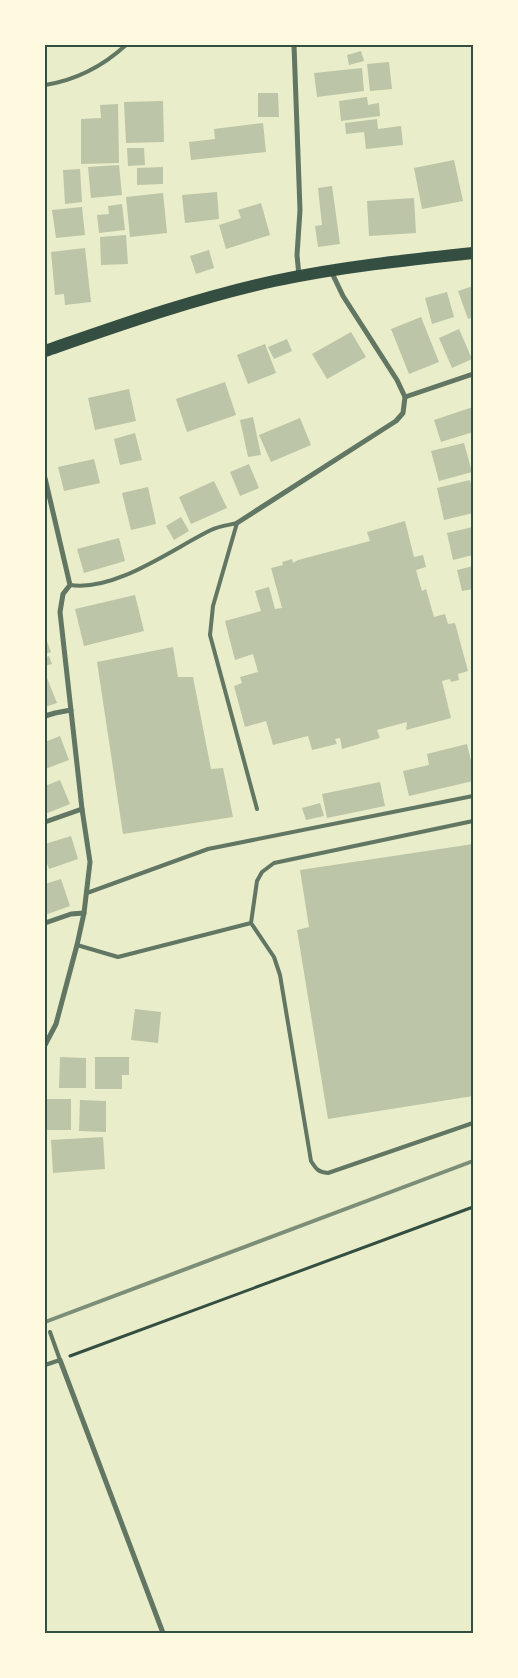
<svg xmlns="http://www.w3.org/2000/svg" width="518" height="1678" viewBox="0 0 518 1678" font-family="'Noto Sans',sans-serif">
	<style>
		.building { fill: #bcc5a7 }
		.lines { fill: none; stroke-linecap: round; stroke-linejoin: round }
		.path { stroke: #344e41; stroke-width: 3 }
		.service { stroke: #617663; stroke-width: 4 }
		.minor { stroke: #617663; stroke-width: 5 }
		.primary { stroke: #344e41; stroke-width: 12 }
		.rail { stroke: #7c8e77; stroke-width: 4 }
		.neatline { fill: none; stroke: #344e41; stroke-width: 2 }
	</style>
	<rect width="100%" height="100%" fill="#e9edc9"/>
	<g class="building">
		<polygon points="361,51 364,61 349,65 347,55"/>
		<polygon points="389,62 392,89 370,91 367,64"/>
		<polygon points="362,68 364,91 317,97 314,73"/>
		<polygon points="258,93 278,93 279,117 258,117"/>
		<polygon points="367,97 368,105 379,103 380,116 341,121 339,101"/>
		<polygon points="163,101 164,142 126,143 124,102"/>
		<polygon points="118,104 119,163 81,164 81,119 101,118 100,105"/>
		<polygon points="377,119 378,129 401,126 403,145 366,149 364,132 346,134 345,123"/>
		<polygon points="263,123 266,152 191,160 189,142 215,139 214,129"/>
		<polygon points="127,148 144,148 145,165 128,166"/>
		<polygon points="454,160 463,201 422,209 414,168"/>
		<polygon points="119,165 122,195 91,198 88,167"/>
		<polygon points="163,167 163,184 137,185 137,168"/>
		<polygon points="80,169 82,202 65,204 63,170"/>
		<polygon points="332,186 340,244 318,247 315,226 322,225 318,188"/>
		<polygon points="217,192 219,219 185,223 182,195"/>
		<polygon points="163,193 167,233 130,237 126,197"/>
		<polygon points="414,198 416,233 369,236 367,201"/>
		<polygon points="261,203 270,235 226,249 219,225 241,218 238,210"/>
		<polygon points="122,204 125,230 99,233 97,215 109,214 108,206"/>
		<polygon points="82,207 85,235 56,238 52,210"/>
		<polygon points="126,235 128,264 101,265 100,237"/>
		<polygon points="85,248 91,302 65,305 64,294 55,295 51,252"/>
		<polygon points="209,250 214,268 196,274 190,256"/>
		<polygon points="473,286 473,317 468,319 458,291"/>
		<polygon points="447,292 454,317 432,324 425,298"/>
		<polygon points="421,317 439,362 409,374 391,329"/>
		<polygon points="459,329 472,359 452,368 439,338"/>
		<polygon points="351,332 366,357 327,379 312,354"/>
		<polygon points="287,339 292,351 274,359 268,347"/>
		<polygon points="265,344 276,373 248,384 237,355"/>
		<polygon points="225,382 236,415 187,432 176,399"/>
		<polygon points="129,389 136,421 95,430 88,398"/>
		<polygon points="473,407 473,432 441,442 434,420"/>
		<polygon points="253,417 261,455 248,457 240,420"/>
		<polygon points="300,418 311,445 271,462 259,435"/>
		<polygon points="135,433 142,460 120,465 114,439"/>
		<polygon points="464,443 472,472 439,481 431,451"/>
		<polygon points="94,459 100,483 64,491 58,467"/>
		<polygon points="249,464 259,488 240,496 230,472"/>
		<polygon points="470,480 473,491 473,513 444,520 437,488"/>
		<polygon points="214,481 227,508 191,524 179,497"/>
		<polygon points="148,487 156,524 131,530 122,493"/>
		<polygon points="181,517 189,531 174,540 166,526"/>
		<polygon points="405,521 414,557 423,555 426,567 416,570 422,591 426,589 434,617 445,614 448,624 455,623 468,671 458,674 459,680 451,682 450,679 442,681 451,718 406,730 407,722 377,730 380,738 342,749 340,738 335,739 337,744 312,750 308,736 273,745 266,721 245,727 234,686 242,683 240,677 258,672 253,654 235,660 225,621 261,611 255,591 269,587 275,609 282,608 271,568 283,565 282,562 292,559 293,563 298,560 370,541 367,532"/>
		<polygon points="473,527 473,555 453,560 447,533"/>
		<polygon points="119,538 125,561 84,573 77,549"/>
		<polygon points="473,566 473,589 462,591 457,570"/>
		<polygon points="135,595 144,631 84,646 75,609"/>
		<polygon points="45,636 51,652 45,654"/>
		<polygon points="173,647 178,677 193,677 211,769 223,768 233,817 123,834 97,662"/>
		<polygon points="49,656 52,664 45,666 45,657"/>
		<polygon points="45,673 57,703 45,707"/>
		<polygon points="60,736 69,760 45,769 45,742"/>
		<polygon points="467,744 473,769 473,781 409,796 403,771 429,765 427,754"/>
		<polygon points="60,780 70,804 45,814 45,786"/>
		<polygon points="380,782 385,806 327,818 322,794"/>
		<polygon points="320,803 324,816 306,820 302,808"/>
		<polygon points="71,836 78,859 49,869 45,857 45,844"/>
		<polygon points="473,844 473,1096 328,1119 297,930 309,927 300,870"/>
		<polygon points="61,879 70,906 45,915 45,884"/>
		<polygon points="135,1009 161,1012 158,1043 131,1040"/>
		<polygon points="60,1057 86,1058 86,1088 59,1088"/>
		<polygon points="95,1057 129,1057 129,1075 122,1075 122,1089 95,1089"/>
		<rect x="45" y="1099" width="26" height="31"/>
		<polygon points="80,1100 106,1101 106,1132 79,1131"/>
		<polygon points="103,1137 105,1169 53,1173 51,1140"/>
	</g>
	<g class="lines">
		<polyline class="path" points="70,1356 473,1207"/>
		<g class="service">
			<path d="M 45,85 C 77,80 103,66 126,45"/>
			<polyline points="237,523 213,606 210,635 257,809"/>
			<path d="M 70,585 C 115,592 172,549 211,530 C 219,526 229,525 237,523"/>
			<path d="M 473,821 L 274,863 L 262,872 L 257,881 L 251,923 L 274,957 L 280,975 L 311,1161 C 316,1169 318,1172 328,1173 L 473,1123"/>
			<polyline points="87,893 208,849 473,796"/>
			<polyline points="77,945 118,957 251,923"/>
			<polyline points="45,1365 60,1360 50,1332"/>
		</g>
		<g class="minor">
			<polyline points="294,45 300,210 297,255 299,276"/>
			<polyline points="405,397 473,374"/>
			<polyline points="45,478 70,585 63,594 60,612 82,809 90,862 84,913 77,945 56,1024 45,1045"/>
			<polyline points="237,523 396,421 403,413 405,397 397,380 343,296 331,271"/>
			<polyline points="45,716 55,713 71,710"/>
			<polyline points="45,822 82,809"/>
			<polyline points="45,923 71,914 84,913"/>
			<polyline points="60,1360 163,1633"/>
		</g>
		<path class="primary" d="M 45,351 C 120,325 196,298 274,281 C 340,267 406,260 473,253"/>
		<polyline class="rail" points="45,1322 473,1161"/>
	</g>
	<rect width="518" height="1678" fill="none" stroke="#fefae0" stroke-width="92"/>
	<rect x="46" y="46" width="426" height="1586" class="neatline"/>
</svg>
